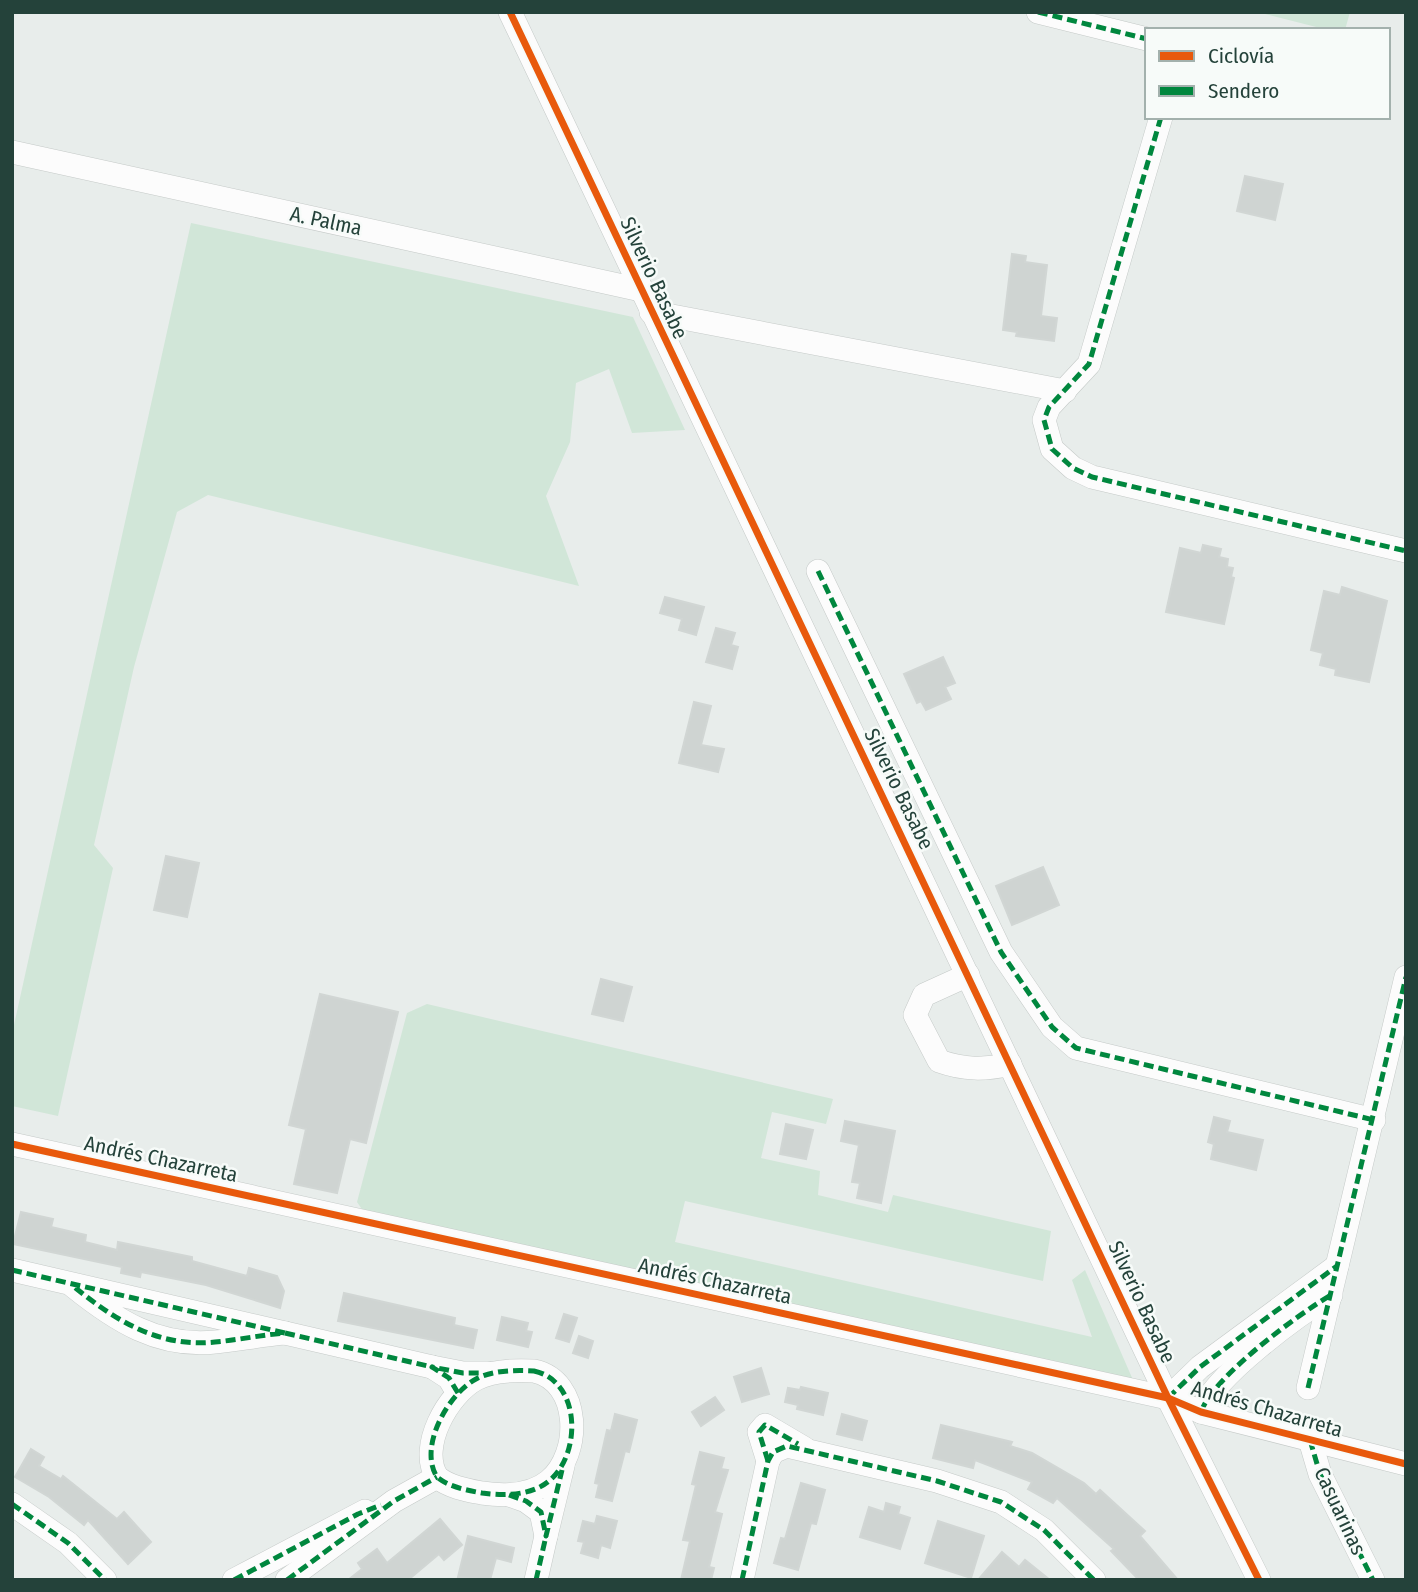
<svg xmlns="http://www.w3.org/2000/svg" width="1418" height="1592" viewBox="0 0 1418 1592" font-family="'Fira Sans Condensed',sans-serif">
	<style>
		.green { fill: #d1e6d8 }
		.building { fill: #cfd4d2; stroke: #d1d6d4; stroke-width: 2 }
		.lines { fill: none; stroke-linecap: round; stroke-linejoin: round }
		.minor-casing { stroke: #c5cac8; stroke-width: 24 }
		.minor { stroke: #fcfcfc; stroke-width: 23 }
		.quiet { stroke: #00873e; stroke-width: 5; stroke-dasharray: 10 5; stroke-linecap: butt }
		.cycleway-casing { stroke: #f7fbf9; stroke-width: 11 }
		.cycleway { stroke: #e8590c; stroke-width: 7 }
		.labels { text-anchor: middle; stroke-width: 5; stroke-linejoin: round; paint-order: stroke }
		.street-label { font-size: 21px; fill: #24423a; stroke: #f7fbf9 }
	</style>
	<rect width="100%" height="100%" fill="#e8edeb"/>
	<g class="green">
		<polygon points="1257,12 1350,12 1345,30 1328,30"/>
		<polygon points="191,223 633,317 685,430 632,433 609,369 576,383 570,442 546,496 579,586 208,495 177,512 134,667 94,845 113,868 58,1116 12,1106 12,1034"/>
		<polygon points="427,1004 833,1099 826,1124 772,1112 761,1158 820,1171 818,1195 888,1212 893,1195 1051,1231 1043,1281 685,1201 675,1242 1092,1337 1072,1280 1085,1270 1140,1396 370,1221 357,1202 407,1013"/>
	</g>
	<g class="building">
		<polygon points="1245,176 1283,184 1275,220 1237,211"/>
		<polygon points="1012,254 1026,256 1025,262 1047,265 1041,316 1057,318 1054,341 1016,336 1017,332 1003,330"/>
		<polygon points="1203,545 1221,549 1219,557 1228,559 1227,567 1233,568 1231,577 1234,578 1224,624 1166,612 1180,548 1201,553"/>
		<polygon points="1342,587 1387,601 1369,682 1335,675 1336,669 1320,665 1323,653 1311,650 1324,591 1340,595"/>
		<polygon points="665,597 704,607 696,635 679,630 682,619 660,613"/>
		<polygon points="716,628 735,633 731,645 738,647 732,669 706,662"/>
		<polygon points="943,657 955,683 945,687 951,699 926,710 921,701 917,703 904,674"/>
		<polygon points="694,702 711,706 701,745 724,749 718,772 679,763"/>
		<polygon points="166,856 199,863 187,917 154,910"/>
		<polygon points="1043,867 1059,905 1012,925 996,886"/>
		<polygon points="601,979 632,987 623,1021 592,1014"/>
		<polygon points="320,994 398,1012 366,1143 350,1139 337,1193 294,1184 306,1129 289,1125"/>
		<polygon points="1214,1117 1230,1121 1227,1132 1263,1140 1256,1170 1211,1159 1214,1144 1208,1142"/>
		<polygon points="845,1121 895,1131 881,1203 857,1198 860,1183 852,1182 859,1145 841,1141"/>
		<polygon points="786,1124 813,1130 806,1159 780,1154"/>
		<polygon points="21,1212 53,1219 51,1227 86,1235 85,1242 117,1250 118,1242 192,1257 192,1261 247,1276 249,1268 277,1276 284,1291 280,1308 206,1285 141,1272 140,1277 121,1273 122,1267 13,1244"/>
		<polygon points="344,1293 455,1318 454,1325 477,1330 473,1348 338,1321"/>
		<polygon points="564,1314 577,1318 569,1342 556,1338"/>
		<polygon points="502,1317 528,1323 526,1331 532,1332 528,1347 497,1340"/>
		<polygon points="579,1336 593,1341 588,1358 573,1353"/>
		<polygon points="761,1368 769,1394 742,1402 734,1377"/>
		<polygon points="801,1387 828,1393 823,1415 797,1409 798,1405 785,1402 788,1388 800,1390"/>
		<polygon points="715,1397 724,1410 701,1426 692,1412"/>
		<polygon points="615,1414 637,1420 629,1452 625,1451 612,1501 596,1497 599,1484 595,1483 607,1430 611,1431"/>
		<polygon points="842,1414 867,1421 862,1440 837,1434"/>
		<polygon points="941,1425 1012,1442 1010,1446 1032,1453 1084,1483 1096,1494 1100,1490 1145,1531 1140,1536 1178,1580 1139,1580 1111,1551 1114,1549 1057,1498 1053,1503 1028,1489 1032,1482 975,1460 973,1468 933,1458"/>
		<polygon points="31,1449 44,1457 39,1466 61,1479 63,1476 117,1519 124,1512 151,1542 128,1564 88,1520 84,1525 49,1497 15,1477"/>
		<polygon points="700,1452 724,1458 721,1469 728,1470 715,1512 722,1514 709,1567 714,1568 711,1580 681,1580 690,1541 683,1540 696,1485 692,1484"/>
		<polygon points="801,1483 825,1490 816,1524 811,1523 798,1570 774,1563 781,1538 785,1539"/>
		<polygon points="886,1503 900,1507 898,1514 910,1518 900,1549 860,1537 869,1507 884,1512"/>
		<polygon points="597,1516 617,1521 610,1548 601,1545 598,1558 581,1553 584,1542 578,1541 583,1521 595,1524"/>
		<polygon points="440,1519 462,1545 444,1560 439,1554 408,1580 348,1580 362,1569 358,1563 377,1549 387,1563"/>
		<polygon points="938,1521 984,1536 971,1578 925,1563"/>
		<polygon points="468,1536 514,1548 511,1562 496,1558 490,1580 458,1577"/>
		<polygon points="1002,1552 1019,1567 1025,1560 1050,1580 978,1580"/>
	</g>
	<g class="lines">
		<g class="minor-casing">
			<g id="minor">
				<polyline points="510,12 1168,1398 1259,1580"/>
				<polyline points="1038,12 1147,39"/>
				<polyline points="1161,117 1089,364 1049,407 1044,420 1052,449 1073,468 1092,477 1406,551"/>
				<polyline points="12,152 641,290"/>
				<polyline points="651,312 1065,391"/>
				<polyline points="818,571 1001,952 1052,1027 1076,1048 1374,1120"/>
				<path d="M 968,975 L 924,995 L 915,1015 L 939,1061 C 964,1070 985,1070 1010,1064"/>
				<polyline points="12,1144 1168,1398 1201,1412 1406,1464"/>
				<path d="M 12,1270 L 285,1333 C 261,1335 238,1340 215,1342 C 158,1348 115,1320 73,1286"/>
				<polyline points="285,1333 432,1367"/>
				<path d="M 534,1371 C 581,1381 582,1454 549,1481 C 531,1496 503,1496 482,1493 C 466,1490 449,1487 437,1477 C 418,1447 448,1394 476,1379 C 493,1370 516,1370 534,1371 Z"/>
				<polyline points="1308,1388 1406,977"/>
				<polyline points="458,1393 449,1378 432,1367 463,1373 487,1373"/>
				<polyline points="1168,1398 1200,1367 1337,1266"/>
				<path d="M 1201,1412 C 1213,1377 1297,1315 1331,1295"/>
				<polyline points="1310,1440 1320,1474 1373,1580"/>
				<polyline points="768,1461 759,1432 765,1425 804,1448"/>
				<polyline points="509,1495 526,1501 541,1512 546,1536 563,1466"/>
				<polyline points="12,1504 68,1543 105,1580"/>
				<polyline points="234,1580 365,1511"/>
				<polyline points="287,1580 394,1501 437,1477"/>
				<polyline points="536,1580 546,1536"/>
				<polyline points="742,1580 768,1461 773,1452 787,1446 937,1481 1001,1502 1044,1530 1094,1580"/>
			</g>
		</g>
		<use href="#minor" class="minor"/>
		<g class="quiet">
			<polyline points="1038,12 1147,39"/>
			<polyline points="1161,117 1089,364 1049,407 1044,420 1052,449 1073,468 1092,477 1406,551"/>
			<polyline points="818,571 1001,952 1052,1027 1076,1048 1374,1120"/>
			<path d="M 12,1270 L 285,1333 C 261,1335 238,1340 215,1342 C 158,1348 115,1320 73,1286"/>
			<polyline points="285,1333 432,1367"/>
			<path d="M 534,1371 C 581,1381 582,1454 549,1481 C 531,1496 503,1496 482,1493 C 466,1490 449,1487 437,1477 C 418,1447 448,1394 476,1379 C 493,1370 516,1370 534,1371 Z"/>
			<polyline points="1308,1388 1406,977"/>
			<polyline points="458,1393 449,1378 432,1367 463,1373 483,1373"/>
			<polyline points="1168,1398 1200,1367 1337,1266"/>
			<path d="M 1201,1412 C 1213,1377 1297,1315 1331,1295"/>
			<polyline points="1310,1440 1320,1474 1373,1580"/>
			<polyline points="768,1461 759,1432 765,1425 798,1444"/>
			<polyline points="509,1495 526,1501 541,1512 546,1536 562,1470"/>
			<polyline points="12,1504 68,1543 105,1580"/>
			<polyline points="234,1580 358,1514 381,1505"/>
			<polyline points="287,1580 394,1501 437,1477"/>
			<polyline points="536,1580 546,1536"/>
			<polyline points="742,1580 768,1461 773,1452 787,1446 937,1481 1001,1502 1044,1530 1094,1580"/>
		</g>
		<g class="cycleway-casing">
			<g id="cycleway">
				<polyline points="510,12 1168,1398 1259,1580"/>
				<polyline points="12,1144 1168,1398 1201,1412 1406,1464"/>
			</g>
		</g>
		<use href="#cycleway" class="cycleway"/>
	</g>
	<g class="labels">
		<g class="street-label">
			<text transform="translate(326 221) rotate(12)" y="7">A. Palma</text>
			<text transform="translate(654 278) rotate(65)" y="7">Silverio Basabe</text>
			<text transform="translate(899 789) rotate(64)" y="7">Silverio Basabe</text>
			<text transform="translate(161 1159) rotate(12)" y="7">Andrés Chazarreta</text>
			<text transform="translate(715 1281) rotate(12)" y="7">Andrés Chazarreta</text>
			<text transform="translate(1142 1302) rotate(65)" y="7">Silverio Basabe</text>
			<text transform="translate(1267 1409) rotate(16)" y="7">Andrés Chazarreta</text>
			<text transform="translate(1340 1511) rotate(65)" y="7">Casuarinas</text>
		</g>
	</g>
	<rect width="1418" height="1592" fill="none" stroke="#24423a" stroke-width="28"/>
	<rect x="1145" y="28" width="245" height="91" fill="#f7fbf9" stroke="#a3b1ad" stroke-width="2"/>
	<rect x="1159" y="51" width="35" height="10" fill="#e8590c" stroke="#a3b1ad" stroke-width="2"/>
	<text x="1208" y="63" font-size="21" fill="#24423a">Ciclovía</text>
	<rect x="1159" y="86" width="35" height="10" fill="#00873e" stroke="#a3b1ad" stroke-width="2"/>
	<text x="1208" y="98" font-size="21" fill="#24423a">Sendero</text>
</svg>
